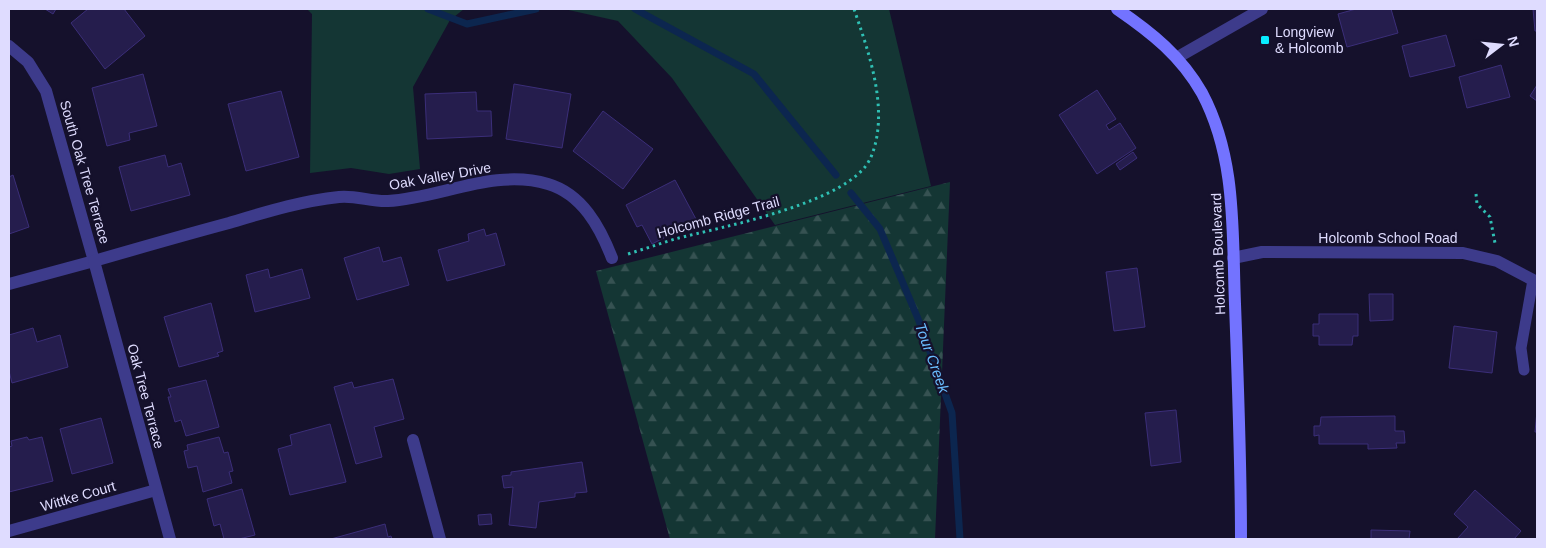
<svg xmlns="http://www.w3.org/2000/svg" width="1546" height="548" viewBox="0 0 1546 548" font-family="Helvetica,sans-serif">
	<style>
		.grass { fill: #143634 }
		.forest { fill: url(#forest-firs) }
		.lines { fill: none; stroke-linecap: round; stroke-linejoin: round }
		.stream { stroke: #0c264f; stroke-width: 7 }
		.building { fill: #251d4d; stroke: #3b2e79 }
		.path { stroke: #2fc0b4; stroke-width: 3; stroke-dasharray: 2.5 4; stroke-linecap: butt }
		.lane { stroke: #3d3b8b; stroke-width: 11 }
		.street { stroke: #3d3b8b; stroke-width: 12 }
		.secondary { stroke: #7373ff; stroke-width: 12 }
		.poi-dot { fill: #08ecff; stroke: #15112c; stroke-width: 2 }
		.labels { text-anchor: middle; stroke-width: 4.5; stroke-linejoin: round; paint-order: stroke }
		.poi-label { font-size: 14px; fill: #dfdcff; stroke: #15112c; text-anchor: start }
		.street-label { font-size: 14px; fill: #dfdcff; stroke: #15112c }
		.water-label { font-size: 15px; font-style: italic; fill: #6abdff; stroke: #15112c }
	</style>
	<defs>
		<pattern id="forest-firs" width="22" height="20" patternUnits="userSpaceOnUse" patternTransform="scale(1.25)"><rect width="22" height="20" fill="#143634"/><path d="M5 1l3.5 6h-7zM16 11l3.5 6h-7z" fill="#365252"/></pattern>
	</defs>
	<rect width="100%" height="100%" fill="#15112c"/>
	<g class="grass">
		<polygon points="307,9 464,9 450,20 413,87 420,169 389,174 351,168 310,173 312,14"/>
		<polygon points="564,9 889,9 931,186 775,225 672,78 618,21"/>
	</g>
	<polygon class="forest" points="950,182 935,539 670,539 596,271"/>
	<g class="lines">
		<g class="stream">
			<polyline points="428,9 467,24 536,9"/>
			<polyline points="635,9 754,74 836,175"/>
			<polyline points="851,193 880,229 919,321 952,413 960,539"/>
		</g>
	</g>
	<g class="building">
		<polygon points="45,9 56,9 53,14"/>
		<polygon points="88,9 124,9 145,36 105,69 71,23"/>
		<polygon points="1356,9 1391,9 1398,33 1347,47 1338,14"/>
		<polygon points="1533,9 1537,9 1537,31 1535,31"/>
		<polygon points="1446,35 1455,66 1410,77 1402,46"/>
		<polygon points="1501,65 1510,97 1467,108 1459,77"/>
		<polygon points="143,74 157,126 129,133 130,140 107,146 92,88"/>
		<polygon points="514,84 571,94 562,148 506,139"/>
		<polygon points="1537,85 1537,101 1530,96"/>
		<polygon points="1097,90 1116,119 1106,125 1109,130 1120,123 1136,148 1097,174 1059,115"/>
		<polygon points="281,91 299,157 246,171 228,104"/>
		<polygon points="476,92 477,111 491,111 492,136 427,139 425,94"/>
		<polygon points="603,111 653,149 623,189 573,151"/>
		<polygon points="1133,152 1137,158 1120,170 1116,164"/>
		<polygon points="165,155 168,167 181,163 190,195 131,211 119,167"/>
		<polygon points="13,175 29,227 9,234 9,177"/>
		<polygon points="675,180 697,221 652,244 642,225 637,227 626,205"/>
		<polygon points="484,229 486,236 496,233 505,265 447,281 438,250 469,241 468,234"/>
		<polygon points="379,247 383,262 401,257 409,285 357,300 344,258"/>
		<polygon points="1137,268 1145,327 1114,331 1106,272"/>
		<polygon points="268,269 270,278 302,269 310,298 255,312 246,275"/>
		<polygon points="1369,294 1393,294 1393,320 1370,321"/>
		<polygon points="211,303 223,351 217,353 219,356 179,367 164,317"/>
		<polygon points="1319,314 1358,314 1358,336 1353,336 1352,345 1319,345 1319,336 1313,336 1313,324 1319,324"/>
		<polygon points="1454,326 1497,332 1492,373 1449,368"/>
		<polygon points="33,328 37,342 60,335 68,367 12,383 9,371 9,335"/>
		<polygon points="393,379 404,419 374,427 382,457 356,464 334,387 352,382 354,388"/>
		<polygon points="206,380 219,427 186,436 181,420 175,422 168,397 171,397 168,389"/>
		<polygon points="1176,410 1181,462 1151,466 1145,413"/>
		<polygon points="1537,411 1537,432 1535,432"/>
		<polygon points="1395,416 1395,431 1404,431 1405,443 1396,443 1397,448 1368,449 1368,444 1319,444 1319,435 1314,436 1314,426 1320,426 1321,417"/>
		<polygon points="101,418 113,463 72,474 60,429"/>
		<polygon points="330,424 346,482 290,495 278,449 292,445 290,435"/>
		<polygon points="27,437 29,440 42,437 53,481 9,492 9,447 12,446 11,441"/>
		<polygon points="219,437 224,453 228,452 233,471 229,472 232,483 203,492 197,466 188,468 184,451 188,450 187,445"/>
		<polygon points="582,462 587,492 575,493 575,497 539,502 536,528 509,525 513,487 504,488 502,476 511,475 511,472"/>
		<polygon points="242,489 255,535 239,539 224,539 220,524 214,526 207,499"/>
		<polygon points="1475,490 1521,531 1514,539 1457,539 1468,527 1454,514"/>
		<polygon points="491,514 492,524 479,525 478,515"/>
		<polygon points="385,524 388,537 391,536 392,539 331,539"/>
		<polygon points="1371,530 1410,531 1409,539 1371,539"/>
	</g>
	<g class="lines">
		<g class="path">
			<polyline points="1476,194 1477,204 1490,217 1495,243"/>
			<path d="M 628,254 C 644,249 659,244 675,239 C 720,227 852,203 871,157 C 890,111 869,53 854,9"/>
		</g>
		<polyline class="lane" points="1524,370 1521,348 1533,280"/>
		<g class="street">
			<polyline points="9,46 28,62 46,91 94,261 9,284"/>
			<polyline points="1178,57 1262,9"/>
			<polyline points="1233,258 1262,252 1463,253 1497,261 1537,282"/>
			<polyline points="413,440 440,539"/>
			<polyline points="9,531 156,490"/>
			<path d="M 170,539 L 94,261 C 139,248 184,235 229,223 C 266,212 301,201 339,197 C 355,195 372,202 388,201 C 441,198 494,168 548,184 C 582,194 600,227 612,258"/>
		</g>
		<path class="secondary" d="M 1117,9 C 1152,33 1181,56 1202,93 C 1237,159 1232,232 1235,304 C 1238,383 1241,461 1241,539"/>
	</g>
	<rect class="poi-dot" x="1260" y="35" width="10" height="10" rx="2.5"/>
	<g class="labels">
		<g class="poi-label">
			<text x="1275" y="37">Longview<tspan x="1275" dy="16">&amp; Holcomb</tspan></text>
		</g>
		<g class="street-label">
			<text transform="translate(85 172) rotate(74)" y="5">South Oak Tree Terrace</text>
			<text transform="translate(440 176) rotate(-10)" y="5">Oak Valley Drive</text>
			<text transform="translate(718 217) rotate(-15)" y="5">Holcomb Ridge Trail</text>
			<text x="1388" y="243">Holcomb School Road</text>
			<text transform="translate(1218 254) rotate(-92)" y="5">Holcomb Boulevard</text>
			<text transform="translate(146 396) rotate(75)" y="5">Oak Tree Terrace</text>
			<text transform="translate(78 496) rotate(-16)" y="5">Wittke Court</text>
		</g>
		<g class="water-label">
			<text transform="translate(932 358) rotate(70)" y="5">Tour Creek</text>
		</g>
	</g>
	<rect width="1546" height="548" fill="none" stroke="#dfdcff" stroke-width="20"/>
	<g transform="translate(1501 45) rotate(74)" stroke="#15112c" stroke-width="4" paint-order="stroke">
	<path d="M0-4L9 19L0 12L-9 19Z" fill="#dfdcff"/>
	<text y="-8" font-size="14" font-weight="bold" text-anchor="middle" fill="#dfdcff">N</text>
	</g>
</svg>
